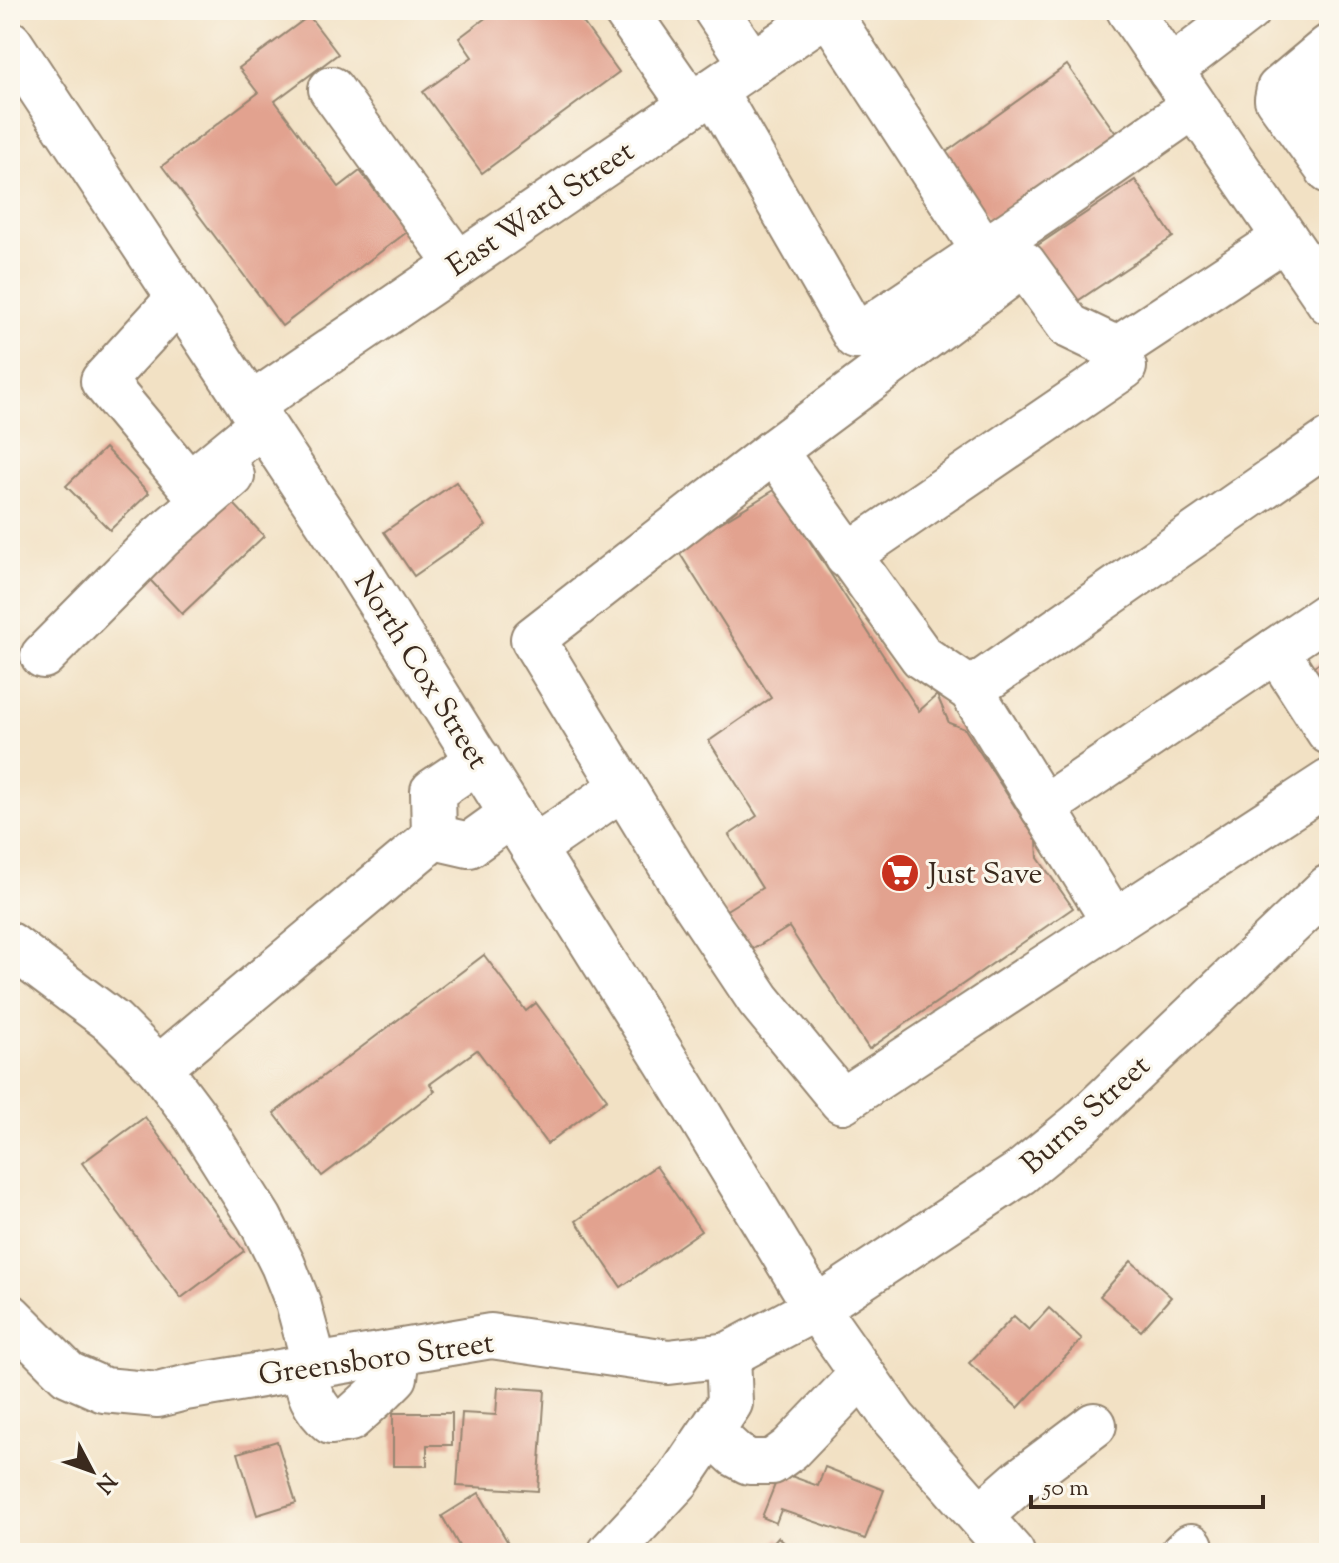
<svg xmlns="http://www.w3.org/2000/svg" width="1339" height="1563" viewBox="0 0 1339 1563" font-family="'Sorts Mill Goudy',serif">
	<style>
		.building { fill: #e2a28f }
		.lines { fill: none; stroke-linecap: round; stroke-linejoin: round }
		.minor-casing { stroke: #968671; stroke-width: 48 }
		.major-casing { stroke: #968671; stroke-width: 48 }
		.minor { stroke: #fff; stroke-width: 44 }
		.major { stroke: #fff; stroke-width: 44 }
		.labels { text-anchor: middle; stroke-width: 6; stroke-linejoin: round; paint-order: stroke }
		.street-label { font-size: 30px; fill: #3b2a1e; stroke: #fbf7ec }
		.poi-label { font-size: 30px; fill: #3b2a1e; stroke: #fbf7ec; text-anchor: start }
	</style>
	<rect width="100%" height="100%" fill="#fbf7ec"/>
	<filter id="ink" filterUnits="userSpaceOnUse"><feTurbulence type="fractalNoise" baseFrequency=".0125" numOctaves="2"/><feDisplacementMap in="SourceGraphic" scale="16" xChannelSelector="R" yChannelSelector="G"/><feConvolveMatrix kernelMatrix="1 2 1 2 8 2 1 2 1" color-interpolation-filters="sRGB"/></filter>
	<filter id="wash" filterUnits="userSpaceOnUse"><feTurbulence type="fractalNoise" baseFrequency=".006" numOctaves="4" result="noise"/><feDisplacementMap in="SourceGraphic" scale="32" xChannelSelector="R" yChannelSelector="G"/><feGaussianBlur stdDeviation="1.8" result="paint"/><feColorMatrix in="noise" values="0 0 0 0 0 0 0 0 0 0 0 0 0 0 0 0 0 1.4 0 .05"/><feComposite in="paint" operator="in"/></filter>
	<g filter="url(#wash)">
		<rect width="100%" height="100%" fill="#f2e1c4"/>
		<g id="blocks">
			<g class="building">
				<polygon points="496,10 552,10 558,17 568,10 574,10 619,72 482,173 423,92 472,57 459,38"/>
				<polygon points="309,16 338,54 275,101 339,187 360,171 407,232 282,326 162,166 258,93 239,68"/>
				<polygon points="1067,65 1117,135 993,225 942,155"/>
				<polygon points="1135,180 1173,237 1073,304 1035,247"/>
				<polygon points="105,448 149,493 110,530 66,486"/>
				<polygon points="456,482 486,526 414,576 384,532"/>
				<polygon points="776,489 919,711 937,695 949,723 965,729 1037,841 1038,858 1073,908 869,1049 789,927 750,951 725,911 762,888 729,835 757,816 709,741 771,698 677,549"/>
				<polygon points="221,490 264,536 182,614 139,568"/>
				<polygon points="1329,656 1329,713 1305,672"/>
				<polygon points="484,955 526,1011 536,1003 607,1099 547,1144 477,1050 430,1084 435,1091 322,1176 274,1113"/>
				<polygon points="145,1117 244,1251 181,1298 82,1163"/>
				<polygon points="656,1166 701,1231 621,1287 576,1221"/>
				<polygon points="1131,1261 1171,1297 1141,1331 1100,1296"/>
				<polygon points="1049,1308 1082,1339 1018,1408 969,1363 1014,1316 1029,1330"/>
				<polygon points="498,1387 545,1390 538,1491 457,1486 462,1413 496,1415"/>
				<polygon points="393,1413 452,1413 452,1445 427,1445 427,1466 393,1466"/>
				<polygon points="277,1441 296,1503 257,1515 238,1453"/>
				<polygon points="825,1467 884,1490 865,1539 781,1510 776,1523 762,1517 780,1472 818,1486"/>
				<polygon points="479,1493 514,1553 463,1553 442,1516"/>
				<polygon points="778,1537 796,1553 764,1553"/>
			</g>
		</g>
	</g>
	<g filter="url(#ink)">
		<use href="#blocks" fill-opacity="0" stroke="#968671" stroke-width="2"/>
		<g class="lines">
			<g class="minor-casing">
				<g id="minor">
					<polyline points="625,10 691,105"/>
					<polyline points="716,10 752,64"/>
					<polyline points="828,12 984,251"/>
					<polyline points="10,43 354,562 685,1091 816,1308 1020,1173 1081,1123 1329,887"/>
					<polyline points="1329,47 1279,89 1277,99 1329,171"/>
					<polyline points="1170,70 1248,10"/>
					<polyline points="331,89 458,264"/>
					<polyline points="714,90 856,337 1045,210 1194,106"/>
					<polyline points="1296,125 1329,101"/>
					<polyline points="179,298 103,381 189,484 262,424"/>
					<polyline points="250,406 831,10"/>
					<polygon points="774,451 922,657 971,690 1114,922 842,1101 759,1000 685,889 533,639"/>
					<polyline points="774,451 1024,264 1069,326 1117,349"/>
					<polyline points="847,556 1124,367 1117,349 1285,238"/>
					<polyline points="1276,650 1329,732"/>
					<polyline points="43,656 161,537 232,476"/>
					<polyline points="971,690 1329,441"/>
					<polyline points="1043,808 1329,614"/>
					<polyline points="434,837 433,791 479,760"/>
					<polyline points="434,837 469,845 512,814"/>
					<polyline points="534,848 623,787"/>
					<polyline points="1114,922 1329,782"/>
					<polyline points="10,945 113,1022 159,1068 195,1116 260,1219 283,1265 298,1303 315,1366"/>
					<polyline points="159,1068 434,837"/>
					<polyline points="10,1316 68,1374 104,1390 158,1395 185,1388 491,1336 668,1362 728,1355 816,1308 894,1419 1012,1553"/>
					<path d="M 303,1368 C 308,1391 313,1407 331,1422 L 350,1419 L 381,1391 L 395,1377 L 399,1352"/>
					<polyline points="711,1432 736,1455 749,1462 772,1462 790,1449 862,1374"/>
					<polyline points="980,1516 1021,1480 1094,1425"/>
					<polyline points="610,1553 678,1480 730,1403 728,1355"/>
					<polyline points="1183,1553 1191,1546"/>
				</g>
			</g>
			<g class="major-casing">
				<polyline id="major" points="1129,10 1329,302"/>
			</g>
			<use href="#minor" class="minor"/>
			<use href="#major" class="major"/>
		</g>
	</g>
	<defs>
		<g id="supermarket-disc" transform="scale(2)"><circle r="9.5" fill="#c8321e" stroke="#fbf7ec"/><path d="M-6-5.5h2.5l.6 2H6L4.5 2H-2.5L-4.4-4H-6ZM-1.5 3.2a1.3 1.3 0 1 0 .1 0ZM3 3.2a1.3 1.3 0 1 0 .1 0Z" fill="#fff"/></g>
	</defs>
	<g fill-rule="evenodd">
		<use href="#supermarket-disc" x="900" y="873"/>
	</g>
	<g class="labels">
		<g class="street-label">
			<text transform="translate(540 208) rotate(-34)" y="10">East Ward Street</text>
			<text transform="translate(422 670) rotate(58)" y="10">North Cox Street</text>
			<text transform="translate(1085 1114) rotate(-42)" y="10">Burns Street</text>
			<text transform="translate(376 1358) rotate(-8)" y="10">Greensboro Street</text>
		</g>
		<g class="poi-label">
			<text x="928" y="883">Just Save</text>
		</g>
	</g>
	<rect width="1339" height="1563" fill="none" stroke="#fbf7ec" stroke-width="40"/>
	<g transform="translate(92 1471) rotate(131)" stroke="#fbf7ec" stroke-width="6" paint-order="stroke">
	<path d="M0-6L14 30L0 20L-14 30Z" fill="#3b2a1e"/>
	<text y="-12" font-size="22" font-weight="bold" text-anchor="middle" fill="#3b2a1e">N</text>
	</g>
	<path d="M1031 1495v12h232v-12" fill="none" stroke="#3b2a1e" stroke-width="4"/>
	<text x="1043" y="1495" font-size="24" fill="#3b2a1e" stroke="#fbf7ec" stroke-width="6" paint-order="stroke">50 m</text>
</svg>
